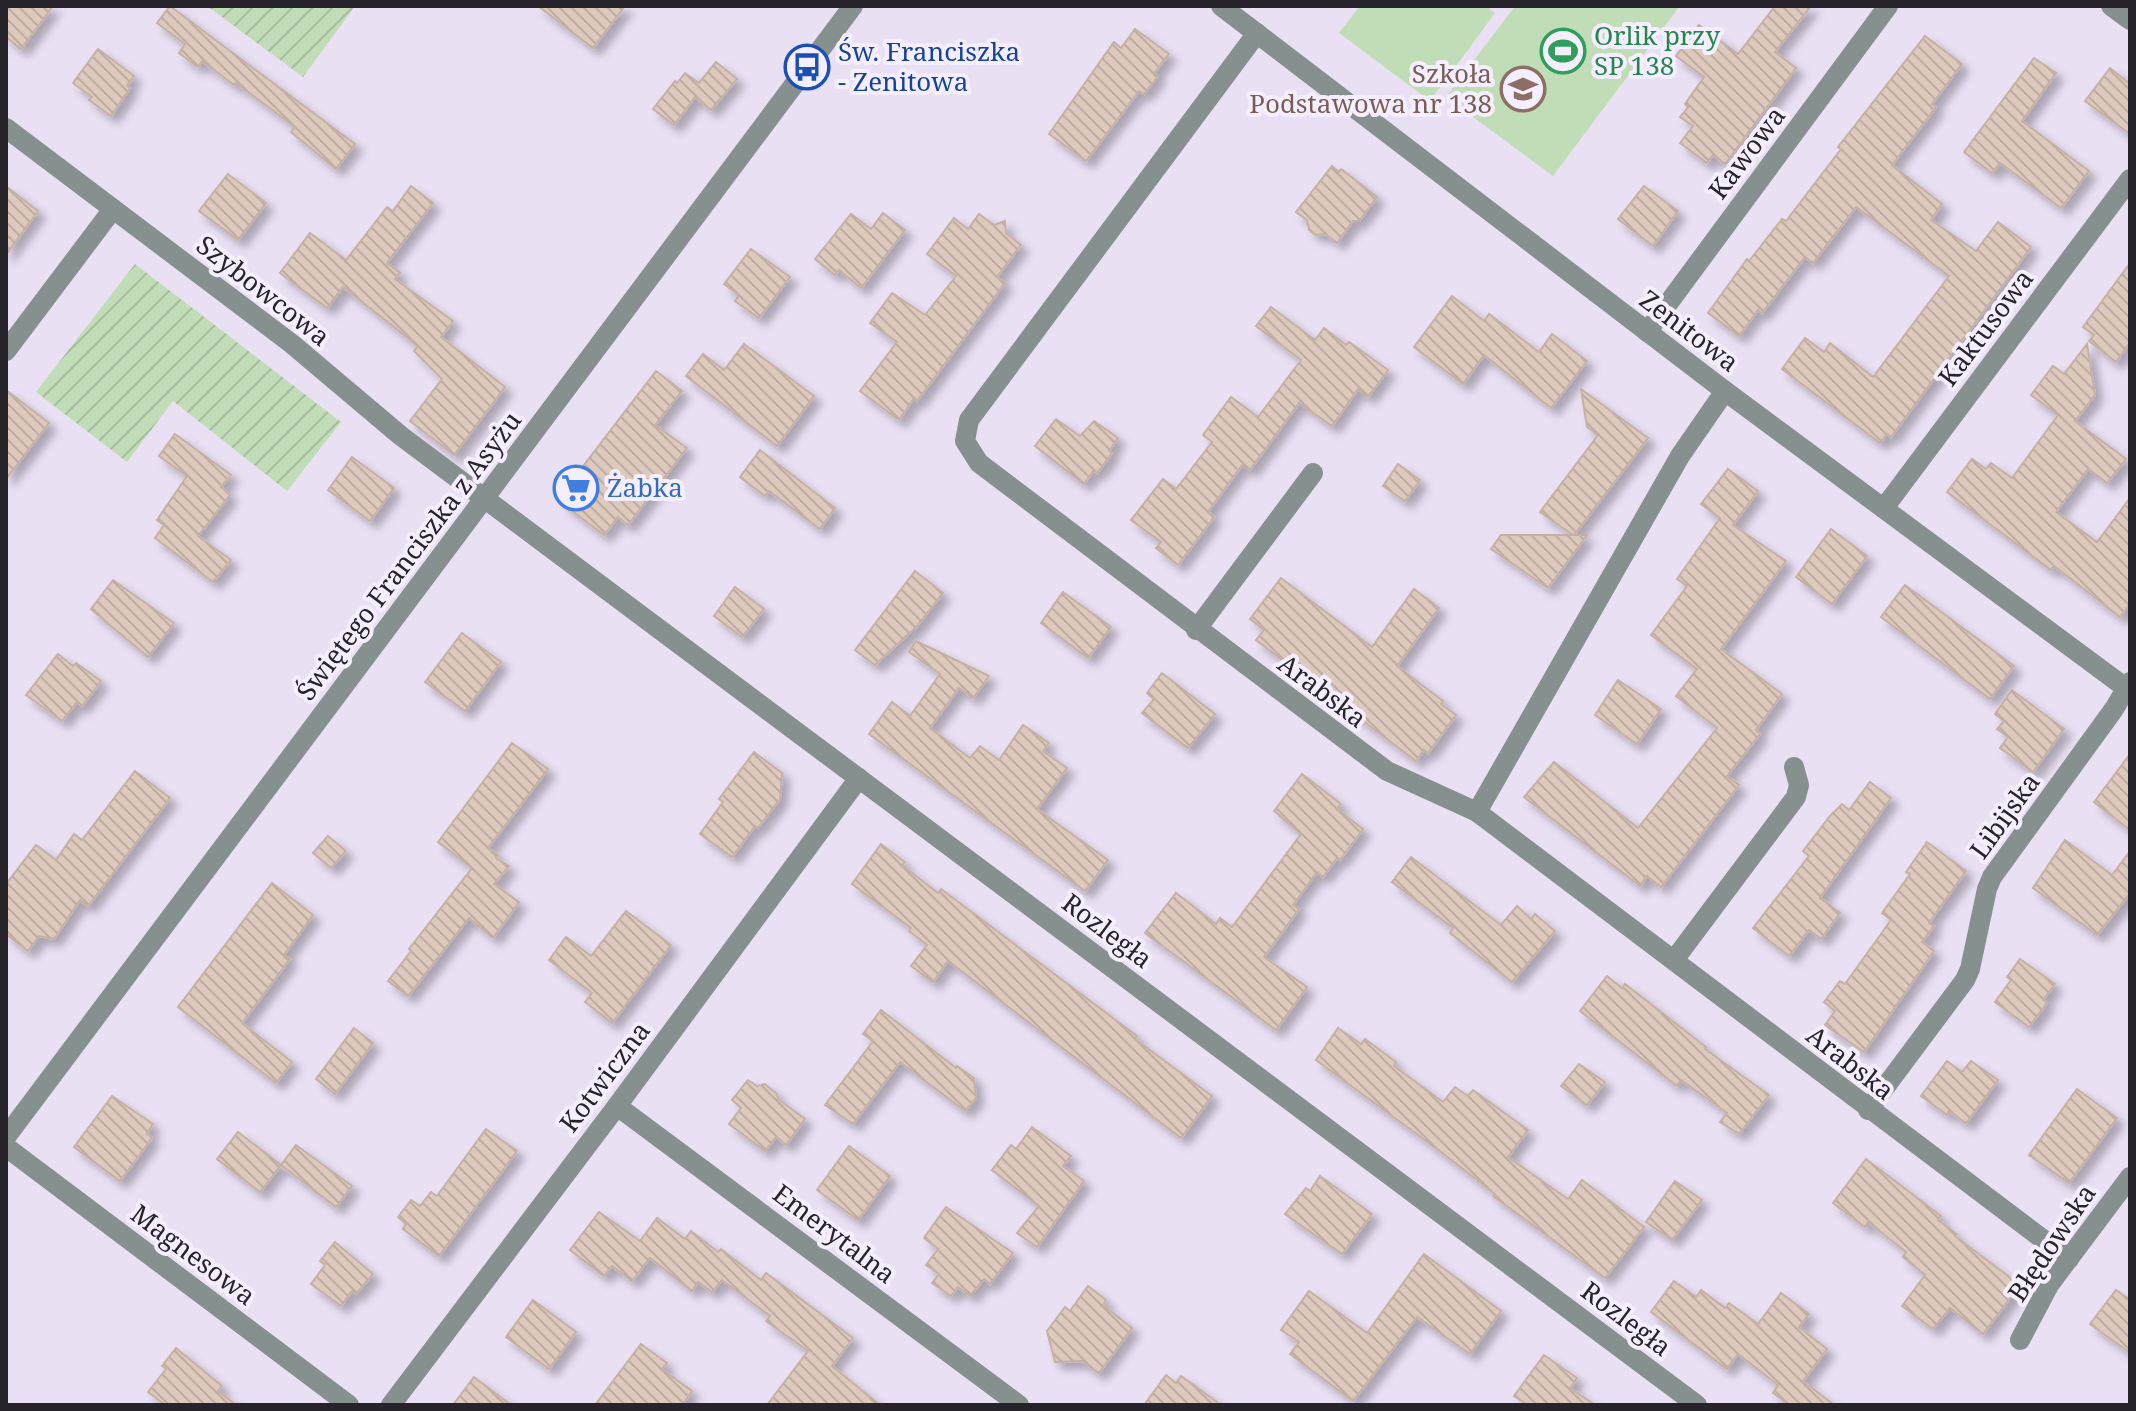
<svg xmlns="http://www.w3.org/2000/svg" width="2136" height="1411" viewBox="0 0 2136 1411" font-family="'Noto Serif',serif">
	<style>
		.green { fill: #c1ddb8 }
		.garden { fill: url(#garden-furrows) }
		.building { fill: url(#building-back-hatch); stroke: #c5b0a5; stroke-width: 2; filter: url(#shadow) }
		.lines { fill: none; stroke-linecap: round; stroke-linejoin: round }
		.minor { stroke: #85908f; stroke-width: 20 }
		.tertiary { stroke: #85908f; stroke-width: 20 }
		.labels { text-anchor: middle; stroke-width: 8; stroke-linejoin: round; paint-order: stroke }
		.leisure-label { font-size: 26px; fill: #27864d; stroke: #f5eefe; text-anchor: start }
		.transit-label { font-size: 26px; fill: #164399; stroke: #f5eefe; text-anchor: start }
		.education-label { font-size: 26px; fill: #785e54; stroke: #f5eefe; text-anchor: end }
		.street-label { font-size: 26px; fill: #27232b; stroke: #f5eefe }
		.shop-label { font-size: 26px; fill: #366cbe; stroke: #f5eefe; text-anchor: start }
	</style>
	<defs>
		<pattern id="garden-furrows" width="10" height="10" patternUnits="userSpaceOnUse" patternTransform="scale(2)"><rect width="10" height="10" fill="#c1ddb8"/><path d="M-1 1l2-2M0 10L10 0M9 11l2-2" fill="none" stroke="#a6bd9e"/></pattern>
		<pattern id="building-back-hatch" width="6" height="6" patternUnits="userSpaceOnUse" patternTransform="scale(2)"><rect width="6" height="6" fill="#dec9bd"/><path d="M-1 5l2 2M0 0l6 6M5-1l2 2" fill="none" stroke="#beaca3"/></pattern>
		<filter id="shadow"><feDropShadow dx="7" dy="7" stdDeviation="4" flood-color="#0004"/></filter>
	</defs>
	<rect width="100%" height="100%" fill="#e9e0f4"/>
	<g class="green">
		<polygon points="1360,6 1486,6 1495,13 1430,101 1339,33"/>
		<polygon points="1515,6 1680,6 1553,176 1446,97"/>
	</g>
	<g class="garden">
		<polygon points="207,6 355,6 303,77"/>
		<polygon points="135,264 341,422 287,491 173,401 127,462 36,392"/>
	</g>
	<g class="building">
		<polygon points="6,6 53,6 21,49 6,37"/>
		<polygon points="170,6 355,144 336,169 291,132 295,127 236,83 234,85 202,61 198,67 179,53 185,44 157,23"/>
		<polygon points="538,6 625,6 593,48"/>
		<polygon points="1775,6 1811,6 1775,52 1796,68 1725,164 1713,155 1707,163 1680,143 1693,126 1680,117 1688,107 1685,104 1704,77 1676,56 1699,25 1738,54"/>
		<polygon points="1135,29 1169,54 1154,73 1158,76 1144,94 1139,91 1086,161 1049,134 1114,42 1121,48"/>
		<polygon points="1925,36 1962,64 1932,104 1936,107 1892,165 1942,204 1931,220 1976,251 1998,222 2031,247 1891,437 1887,434 1880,443 1782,369 1805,338 1824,352 1830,343 1873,377 1949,276 1856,207 1813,263 1805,257 1762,313 1758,310 1739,336 1708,313 1747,259 1749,261 1782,219 1786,221 1841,149 1838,147"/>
		<polygon points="98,49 134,76 127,86 130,88 111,116 89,100 92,97 73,83"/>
		<polygon points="2034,58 2056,73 2022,121 2089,171 2061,208 2000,163 1992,173 1964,152"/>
		<polygon points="716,62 737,79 711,110 695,97 674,125 653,109 675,81 677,83 685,73 699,83"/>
		<polygon points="2110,68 2130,84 2130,134 2085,101"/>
		<polygon points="1332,166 1339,172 1341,169 1377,197 1359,221 1353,221 1337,243 1326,234 1316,235 1309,230 1307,220 1296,212"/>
		<polygon points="228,174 266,203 238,240 199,211"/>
		<polygon points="6,186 38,211 6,255"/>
		<polygon points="411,186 433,203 387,263 400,273 395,279 453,321 441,337 505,387 454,455 410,421 442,379 414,351 418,346 343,287 327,308 280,273 310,233 346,260 387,207 393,211"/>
		<polygon points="1644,186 1678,211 1653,246 1618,219"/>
		<polygon points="883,213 905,230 861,288 839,270 835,275 815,259 851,214 871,229"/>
		<polygon points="979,214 994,225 1005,221 1006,233 1021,245 997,277 1005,283 917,401 914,398 899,420 860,391 897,342 870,323 892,293 925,315 956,276 927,254 954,218 968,229"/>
		<polygon points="751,249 790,277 759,318 735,301 739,295 724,284"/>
		<polygon points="2130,263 2130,342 2116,362 2089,341 2094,335 2083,327"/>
		<polygon points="1452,296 1484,321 1489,314 1539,352 1552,334 1587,361 1551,408 1484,355 1463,384 1414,347"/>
		<polygon points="1271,307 1315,340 1324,328 1346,345 1349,342 1388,370 1368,397 1358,389 1332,426 1299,403 1250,470 1242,465 1208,512 1214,517 1178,565 1156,548 1161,542 1131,520 1163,479 1176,489 1212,442 1203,435 1231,397 1258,417 1301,360 1256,326"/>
		<polygon points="744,344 814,396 777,446 686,376 703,354 724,370"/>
		<polygon points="2087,344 2095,395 2075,421 2126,459 2107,483 2088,469 2056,512 2097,542 2130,498 2130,604 2120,617 2054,566 2051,570 1947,492 1972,459 1986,469 1991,463 2012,478 2058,415 2031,395 2053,366 2064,374"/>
		<polygon points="656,371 682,391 655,425 687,448 628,525 618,517 604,535 563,504 561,495"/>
		<polygon points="1581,389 1648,438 1574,535 1587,535 1548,588 1491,549 1501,535 1573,535 1540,512 1598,435 1587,427"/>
		<polygon points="6,390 49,423 6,479"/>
		<polygon points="1056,419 1080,436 1094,421 1118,438 1109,451 1112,453 1097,473 1094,470 1084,484 1035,446"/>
		<polygon points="175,434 231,475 221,487 230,495 198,536 231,560 213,582 155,538 164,525 157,520 187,476 159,456"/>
		<polygon points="760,450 835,508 820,529 769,491 765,496 740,477"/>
		<polygon points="352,457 394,488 370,521 328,490"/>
		<polygon points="1398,464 1420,480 1405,501 1383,486"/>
		<polygon points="1728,469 1758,491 1733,525 1786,561 1721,649 1782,694 1756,730 1760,734 1727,776 1739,785 1661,887 1647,876 1640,886 1524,797 1554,762 1638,828 1717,728 1676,696 1697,669 1651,635 1687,586 1677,579 1720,518 1701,504"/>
		<polygon points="1831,529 1867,556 1832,604 1796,577"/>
		<polygon points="915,571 943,593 917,626 875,665 855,650"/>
		<polygon points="1281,578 1372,647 1414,589 1439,608 1397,666 1443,701 1441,704 1456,715 1428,753 1424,750 1416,761 1256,640 1264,630 1250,619"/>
		<polygon points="113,580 174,623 148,657 91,609"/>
		<polygon points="1905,585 2014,666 1990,699 1881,617"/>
		<polygon points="735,587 764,609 742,637 714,616"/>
		<polygon points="1063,592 1111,627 1088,658 1041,623"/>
		<polygon points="462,633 501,662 465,711 425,682"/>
		<polygon points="916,641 989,676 973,698 959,688 930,728 970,758 980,746 999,760 1023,725 1049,743 1043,751 1067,768 1037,809 1108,860 1085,891 869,734 892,702 910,716 940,674 909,652"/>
		<polygon points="58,654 73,666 76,663 101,681 82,706 77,702 62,721 26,695"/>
		<polygon points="1162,673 1215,714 1188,748 1142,713 1154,699 1147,693"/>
		<polygon points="1618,680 1661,709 1637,744 1595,715"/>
		<polygon points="2012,690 2064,729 2033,772 2000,748 2008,737 1997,729 2004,721 1995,714"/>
		<polygon points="512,743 548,769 488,848 498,855 496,858 509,866 494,884 519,902 493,938 469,918 408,996 388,981 411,951 409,949 472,868 438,842"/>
		<polygon points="754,752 782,773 780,799 758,828 755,826 732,857 700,834 723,802 719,799"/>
		<polygon points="2130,754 2130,830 2094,802"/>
		<polygon points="135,771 170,798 88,906 80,900 54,939 39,936 28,951 6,934 6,884 36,845 56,860 74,834 82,840"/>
		<polygon points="1302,774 1341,804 1337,809 1363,829 1340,860 1337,858 1323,877 1317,872 1293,905 1299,909 1264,957 1307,987 1276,1030 1145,933 1176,893 1216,924 1220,918 1232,927 1301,834 1274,811"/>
		<polygon points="1870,782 1891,798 1820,898 1840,913 1821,939 1809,930 1789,956 1753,928 1809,856 1803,851 1830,816 1842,804 1849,810"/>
		<polygon points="328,836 346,851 331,868 313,853"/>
		<polygon points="2065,840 2112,875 2130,851 2130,893 2097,935 2033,888"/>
		<polygon points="1927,842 1966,871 1929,923 1934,926 1922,942 1934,951 1864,1052 1825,1025 1835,1011 1824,1002 1840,981 1845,984 1891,920 1882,913 1910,874 1906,872"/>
		<polygon points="881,844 905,862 902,865 938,893 941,889 1137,1036 1135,1039 1212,1096 1181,1138 948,961 933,982 911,966 927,945 909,931 911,928 852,884"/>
		<polygon points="1411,857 1501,925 1517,906 1531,919 1535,914 1555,931 1512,982 1450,933 1453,928 1392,882"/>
		<polygon points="272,883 313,915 284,955 290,959 242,1023 292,1062 276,1083 178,1007"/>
		<polygon points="626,911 671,945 612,1023 585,1002 592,993 549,960 566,937 591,956"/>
		<polygon points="2020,959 2055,984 2043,1000 2047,1003 2029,1027 1995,1002 2011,980 2007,977"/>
		<polygon points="1607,976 1622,988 1625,984 1706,1047 1705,1049 1769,1095 1739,1134 1720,1122 1727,1113 1681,1080 1677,1086 1580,1011"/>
		<polygon points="881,1010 956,1068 957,1066 974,1078 976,1098 965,1111 900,1062 853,1124 825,1105 873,1041 863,1034"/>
		<polygon points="354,1028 373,1043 335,1094 316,1079"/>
		<polygon points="1338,1028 1361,1044 1365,1039 1396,1062 1394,1066 1443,1102 1455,1087 1468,1096 1473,1090 1528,1130 1508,1157 1568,1199 1582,1180 1644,1227 1605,1278 1493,1196 1495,1194 1437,1149 1316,1060"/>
		<polygon points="1947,1061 1962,1072 1971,1061 1998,1080 1966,1123 1949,1111 1947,1115 1921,1096"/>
		<polygon points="1579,1064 1605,1082 1587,1105 1561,1086"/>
		<polygon points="748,1080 757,1086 765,1084 777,1094 778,1099 805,1119 786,1145 776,1137 765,1151 729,1124 741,1108 732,1100"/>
		<polygon points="2077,1089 2117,1118 2069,1183 2029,1155"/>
		<polygon points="112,1096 153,1124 147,1134 152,1138 120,1181 74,1147"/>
		<polygon points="1032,1127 1071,1156 1063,1166 1084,1181 1037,1247 1017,1233 1039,1206 992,1170 1011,1145 1016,1149"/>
		<polygon points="486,1129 517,1151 439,1256 403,1229 406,1224 398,1217 411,1200 420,1206 431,1192 437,1196"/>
		<polygon points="238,1132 281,1165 260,1192 217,1159"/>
		<polygon points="296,1145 352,1186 336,1207 281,1165"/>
		<polygon points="849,1146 890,1176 858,1220 817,1190"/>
		<polygon points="1866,1159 1941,1216 1938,1220 1957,1234 1955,1236 2020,1285 1983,1334 1950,1308 1933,1329 1902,1306 1925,1275 1903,1257 1906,1252 1868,1222 1865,1227 1833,1203"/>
		<polygon points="1320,1176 1372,1214 1342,1254 1285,1214 1306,1188 1310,1191"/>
		<polygon points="1675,1181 1702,1200 1672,1240 1646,1222"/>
		<polygon points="946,1207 1013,1253 990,1284 984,1279 970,1296 958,1287 951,1296 932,1283 939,1274 926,1265 938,1249 924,1238"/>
		<polygon points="599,1212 640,1241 657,1218 685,1239 691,1231 718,1252 721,1249 761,1280 766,1273 853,1338 832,1366 880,1405 767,1405 808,1351 766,1321 770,1316 722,1280 712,1292 698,1282 692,1291 650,1258 632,1281 612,1266 604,1276 570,1250"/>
		<polygon points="335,1242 373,1274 356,1294 352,1291 341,1306 311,1284 325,1265 320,1261"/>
		<polygon points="1424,1254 1501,1311 1470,1354 1417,1317 1353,1401 1290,1354 1299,1342 1281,1330 1309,1291 1367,1333"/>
		<polygon points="1674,1281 1696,1297 1701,1290 1725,1308 1729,1303 1758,1324 1781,1293 1809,1314 1799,1327 1827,1349 1803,1381 1834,1405 1790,1405 1773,1393 1778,1385 1738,1354 1727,1369 1651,1312"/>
		<polygon points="1088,1286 1106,1300 1103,1305 1132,1328 1099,1373 1082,1361 1055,1362 1047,1331 1065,1307 1070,1311"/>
		<polygon points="2116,1290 2130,1300 2130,1353 2090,1324"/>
		<polygon points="533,1300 576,1332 549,1369 506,1337"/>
		<polygon points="641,1344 667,1363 662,1369 692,1391 682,1405 595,1405"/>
		<polygon points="176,1348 222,1386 218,1391 236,1405 165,1405 148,1392 166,1369 162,1366"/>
		<polygon points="1544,1355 1577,1378 1570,1388 1595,1405 1528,1405 1514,1396"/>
		<polygon points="1166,1375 1176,1383 1181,1376 1221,1405 1144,1405"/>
		<polygon points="474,1377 511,1405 453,1405"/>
	</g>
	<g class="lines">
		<g class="minor">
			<polyline points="1221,6 1725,391 2130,691"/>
			<polyline points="2111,6 2130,20"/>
			<polyline points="1257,33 969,420 965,441 979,463 1387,771 1477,812 2069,1259"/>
			<polyline points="6,128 292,344 401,436 1697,1405"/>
			<polyline points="1647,332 1888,6"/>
			<polyline points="6,351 113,209"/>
			<polyline points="1884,508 2130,179"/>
			<polyline points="1196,630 1313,473"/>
			<polyline points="1477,812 1680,456 1725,391"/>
			<polyline points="1674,960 1796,797 1799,785 1794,767"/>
			<polyline points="617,1106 1019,1405"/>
			<polyline points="1868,1110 1965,980 1970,969 1987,889 1992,877 2114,709 2130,682"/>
			<polyline points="6,1147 349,1405"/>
			<polyline points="2020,1340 2049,1285 2130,1177"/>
			<polyline points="391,1405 617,1106 859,778"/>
		</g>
		<polyline class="tertiary" points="6,1137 853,6"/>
	</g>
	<defs>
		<g id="stadium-ring" transform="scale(2.3)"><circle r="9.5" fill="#f5eefe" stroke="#2e9e5b" stroke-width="1.5"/><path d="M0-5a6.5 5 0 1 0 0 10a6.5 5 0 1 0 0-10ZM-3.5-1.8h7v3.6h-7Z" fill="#2e9e5b"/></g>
		<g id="bus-ring" transform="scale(2.3)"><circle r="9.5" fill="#f5eefe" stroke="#1a4fb4" stroke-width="1.5"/><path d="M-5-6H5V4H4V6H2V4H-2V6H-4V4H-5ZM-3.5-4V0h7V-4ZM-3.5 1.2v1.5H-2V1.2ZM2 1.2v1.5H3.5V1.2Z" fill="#1a4fb4"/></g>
		<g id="school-ring" transform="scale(2.3)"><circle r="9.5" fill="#f5eefe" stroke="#8d6e63" stroke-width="1.5"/><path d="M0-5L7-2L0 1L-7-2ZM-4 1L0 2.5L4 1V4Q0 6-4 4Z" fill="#8d6e63"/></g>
		<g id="supermarket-ring" transform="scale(2.3)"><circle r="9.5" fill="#f5eefe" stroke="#3f7fe0" stroke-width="1.5"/><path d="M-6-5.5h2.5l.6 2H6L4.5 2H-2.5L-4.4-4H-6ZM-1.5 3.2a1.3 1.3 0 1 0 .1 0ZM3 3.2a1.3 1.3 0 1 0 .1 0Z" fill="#3f7fe0"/></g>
	</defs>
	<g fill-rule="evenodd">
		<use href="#stadium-ring" x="1563" y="51"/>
		<use href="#bus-ring" x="807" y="67"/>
		<use href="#school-ring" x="1523" y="89"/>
		<use href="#supermarket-ring" x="576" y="488"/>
	</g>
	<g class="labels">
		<g class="leisure-label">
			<text x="1594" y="45">Orlik przy<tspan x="1594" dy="30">SP 138</tspan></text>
		</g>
		<g class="transit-label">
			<text x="838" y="61">Św. Franciszka<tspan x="838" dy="30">- Zenitowa</tspan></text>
		</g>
		<g class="education-label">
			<text x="1492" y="83">Szkoła<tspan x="1492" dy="30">Podstawowa nr 138</tspan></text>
		</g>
		<g class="street-label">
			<text transform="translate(1747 153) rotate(-53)" y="9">Kawowa</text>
			<text transform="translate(263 291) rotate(38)" y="9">Szybowcowa</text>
			<text transform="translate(1986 328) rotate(-53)" y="9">Kaktusowa</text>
			<text transform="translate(1689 331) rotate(37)" y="9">Zenitowa</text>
			<text transform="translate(409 556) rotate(-53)" y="9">Świętego Franciszka z Asyżu</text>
			<text transform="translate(1322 691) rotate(37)" y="9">Arabska</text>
			<text transform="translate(2005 816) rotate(-54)" y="9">Libijska</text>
			<text transform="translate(1107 931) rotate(37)" y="9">Rozległa</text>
			<text transform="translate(1850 1063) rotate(38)" y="9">Arabska</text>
			<text transform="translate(605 1077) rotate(-53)" y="9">Kotwiczna</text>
			<text transform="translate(834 1234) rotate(37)" y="9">Emerytalna</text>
			<text transform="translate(2052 1243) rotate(-56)" y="9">Błędowska</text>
			<text transform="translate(193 1255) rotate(37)" y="9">Magnesowa</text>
			<text transform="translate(1626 1319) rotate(37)" y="9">Rozległa</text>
		</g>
		<g class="shop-label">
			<text x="607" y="497">Żabka</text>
		</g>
	</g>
	<rect width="2136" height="1411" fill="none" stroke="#27232b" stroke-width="16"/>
</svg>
